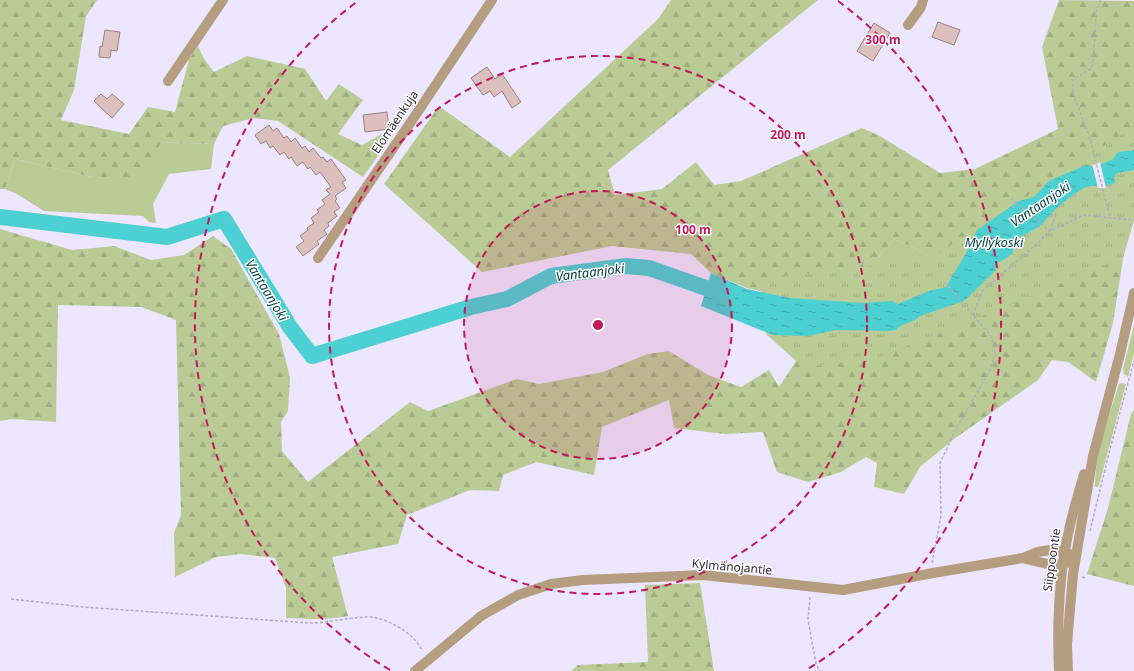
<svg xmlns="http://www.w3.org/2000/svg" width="1134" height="671" viewBox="0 0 1134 671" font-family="'Noto Sans',sans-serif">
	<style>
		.grass { fill: #bbcb96 }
		.forest { fill: url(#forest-firs) }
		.park { fill: url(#park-tufts) }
		.water { fill: url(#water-ripples) }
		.pier { fill: #ece6fe }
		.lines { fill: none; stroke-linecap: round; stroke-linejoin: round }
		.river { stroke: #4cd0d2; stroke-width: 16 }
		.building { fill: #dcc0bd; stroke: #9b817f }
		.path { stroke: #b1acbf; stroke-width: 1.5; stroke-dasharray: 3 2; stroke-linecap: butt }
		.minor { stroke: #b59d7f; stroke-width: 10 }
		.ring { fill: none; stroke: #c2185b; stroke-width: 2; stroke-dasharray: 7 5 }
		.labels { text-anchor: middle; stroke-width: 3; stroke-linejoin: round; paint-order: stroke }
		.street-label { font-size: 12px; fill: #2f2c36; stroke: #fff }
		.water-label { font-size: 13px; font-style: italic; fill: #003f40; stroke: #fff }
		.centre { fill: #c2185b; stroke: #fff; stroke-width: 2 }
		.ring-label { font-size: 12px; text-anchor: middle; font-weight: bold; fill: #c2185b; stroke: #fff; stroke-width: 3; stroke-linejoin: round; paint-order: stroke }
	</style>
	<defs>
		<pattern id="forest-firs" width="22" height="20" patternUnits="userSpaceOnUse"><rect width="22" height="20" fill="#bbcb96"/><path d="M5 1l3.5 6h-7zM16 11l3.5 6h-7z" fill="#a1ae82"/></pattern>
		<pattern id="park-tufts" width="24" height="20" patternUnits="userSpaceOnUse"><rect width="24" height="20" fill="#bbcb96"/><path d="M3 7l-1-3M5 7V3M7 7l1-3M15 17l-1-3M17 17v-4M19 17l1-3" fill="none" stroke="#a1ae82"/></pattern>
		<pattern id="water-ripples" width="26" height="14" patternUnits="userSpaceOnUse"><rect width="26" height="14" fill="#4cd0d2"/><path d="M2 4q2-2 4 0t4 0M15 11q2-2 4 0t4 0" fill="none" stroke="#40a9ab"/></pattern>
	</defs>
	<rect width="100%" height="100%" fill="#ece6fe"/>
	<g class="grass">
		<polygon points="161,142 214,144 211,169 169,174 153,204 156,223 149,222 143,216 44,211 17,194 5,189 15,159 92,177"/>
		<polygon points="894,239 923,252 949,282 873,302 863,263 878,257"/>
		<polygon points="1134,325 1134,353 1128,377 1124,374 1123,369"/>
		<path d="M 1122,383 L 1126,384 L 1099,485 L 1098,487 L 1095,487 C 1095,452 1109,417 1119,384 Z"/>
	</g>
	<g class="forest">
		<polygon points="0,0 97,0 86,16 74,90 61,120 129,134 148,107 175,112 189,59 198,46 204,59 214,72 247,56 305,69 326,101 339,84 363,100 338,134 362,145 401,123 363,177 278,121 254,118 223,126 214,144 161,142 143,179 92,177 15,159 5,189 0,189"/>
		<polygon points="671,0 818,0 608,170 615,195 662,189 696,162 714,185 741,181 862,128 880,136 940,173 975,169 1058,129 1042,47 1059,0 1134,1 1134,144 949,282 923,252 894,239 878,257 863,263 873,302 790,298 747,288 711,273 691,254 612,246 482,272 384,184 439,106 510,157 658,19"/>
		<path d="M 1134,189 L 1113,323 L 1096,382 L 1068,362 L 1052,360 L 1038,380 L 954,439 L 920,467 L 904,494 L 874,487 L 877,463 L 866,457 L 841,472 L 808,482 L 777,472 L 763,432 L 725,434 L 674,428 L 669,400 L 602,427 L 594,475 L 536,462 L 503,475 L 499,491 L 470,490 L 407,515 L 398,544 L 332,557 L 348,616 C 327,620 307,619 286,618 L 286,588 L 275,558 L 240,554 L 216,557 L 175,577 L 174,533 L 181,515 L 176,320 L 141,307 L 58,305 L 56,422 L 11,419 L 0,421 L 0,229 L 72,250 L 114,246 L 151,260 L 184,255 L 213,236 L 231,249 L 279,334 L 290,377 L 288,411 L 281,422 L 282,451 L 308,482 L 410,402 L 428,411 L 517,379 L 539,384 L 603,372 L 648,354 L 669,351 L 708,375 L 741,387 L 769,370 L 779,387 L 812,337 Z"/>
		<polygon points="1134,410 1134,586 1087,574 1108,508 1131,414"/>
		<polygon points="700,583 714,671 571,671 578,665 648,662 645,585"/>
	</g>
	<polygon class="park" points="1134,126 1134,220 1123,258 983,316 877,358 804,368 766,334 761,278 928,260"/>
	<path class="water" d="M 1134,150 L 1134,170 L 1117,173 L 1114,178 L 1115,183 C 1104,188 1092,183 1082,189 C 1073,194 1058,206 1051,214 C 1047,217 1045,222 1041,225 C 1032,232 1023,235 1014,240 L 1013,253 L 1005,259 L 996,264 L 995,271 L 964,301 L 920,316 C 914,323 902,322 896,330 L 887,331 L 836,330 L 807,336 L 773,335 L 701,306 L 711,273 L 747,289 L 790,298 L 863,303 L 892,301 L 898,304 L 929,291 L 946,287 L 966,253 L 977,230 L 1019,201 L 1034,197 L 1049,181 L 1086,165 L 1095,167 L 1113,159 L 1118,152 Z"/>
	<polygon class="pier" points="1100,162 1106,188 1098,188 1092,164 1094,165"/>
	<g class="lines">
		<polyline class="river" points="0,217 167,237 224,219 290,327 312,356 471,307 507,299 551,276 626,266 649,268 726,295"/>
	</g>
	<g class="building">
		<polygon points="938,22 960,30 954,45 932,37"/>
		<polygon points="874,23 890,33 873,61 857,51"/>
		<polygon points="105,30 120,32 117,51 111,50 110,58 99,57 100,46 102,47"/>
		<polygon points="487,67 495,79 502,74 521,102 512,108 502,91 494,97 490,91 483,95 471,78"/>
		<polygon points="101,94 107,99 112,94 124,104 112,118 94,101"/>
		<polygon points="387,112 389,129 365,132 363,115"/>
		<polygon points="269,125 273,131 277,128 284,138 287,136 291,142 295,138 302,148 305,146 309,152 313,148 321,158 323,157 327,162 331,159 346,180 342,182 346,188 335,196 337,199 335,201 340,208 334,212 337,216 328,223 329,226 324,230 327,234 317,241 319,244 303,256 296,247 304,241 300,236 308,230 307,228 314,223 311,218 319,212 317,210 325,204 322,200 330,194 326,190 331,187 320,172 316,175 310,167 308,169 303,162 297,166 291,157 289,159 284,152 280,155 273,146 270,148 266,141 261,144 255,135"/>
	</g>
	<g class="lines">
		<g class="path">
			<polyline points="1100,0 1096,12 1095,38 1092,68 1073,80 1073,94 1089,135 1110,218"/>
			<polyline points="1056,214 1050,231 1083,215 1134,220"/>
			<polyline points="973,315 983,290 1030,250 1050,231 1011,199"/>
			<polyline points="1090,531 1110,449 1134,361"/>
			<polyline points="1052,541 1055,531 1059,529"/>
			<polyline points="932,563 941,516 940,463 956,429 990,370 995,355 994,345 990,335 944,281"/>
			<polyline points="1082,577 1086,578"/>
			<polyline points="810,597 808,620 816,664 820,671"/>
			<path d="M 11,599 L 83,607 L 309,623 C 329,623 349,617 370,617 C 384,618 404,628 414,639 C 417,642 420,647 423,651"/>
		</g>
		<g class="minor">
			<polyline points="908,25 921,7 923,0"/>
			<polyline points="168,81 223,0"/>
			<polyline points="318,258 415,116 492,0"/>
			<path d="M 1023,558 C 1037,561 1057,569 1069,562"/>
			<polyline points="415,671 481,616 518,595 551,584 583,580 703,575 843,590 933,573 1023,558 1037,552 1051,550 1065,551 1075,559"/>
			<path d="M 1059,671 C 1057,626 1059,574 1069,530 C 1073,511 1079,492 1084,474"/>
			<polyline points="1068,671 1067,644 1073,574 1093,456 1120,354 1134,293"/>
		</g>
	</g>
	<circle cx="598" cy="325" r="134" fill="#c2185b" fill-opacity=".12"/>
	<g class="ring">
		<circle cx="598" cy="325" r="134"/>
		<circle cx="598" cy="325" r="269"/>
		<path d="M390 670A403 403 0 0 1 358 1M838 1A403 403 0 0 1 806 670"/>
	</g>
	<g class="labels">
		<g class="street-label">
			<text transform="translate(395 122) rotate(-56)" y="4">Elomäenkuja</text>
			<text transform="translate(1052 560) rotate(-82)" y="4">Siippoontie</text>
			<text transform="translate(732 567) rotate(5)" y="4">Kylmänojantie</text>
		</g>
		<g class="water-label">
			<text transform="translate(1040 204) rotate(-34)" y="5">Vantaanjoki</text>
			<text x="994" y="247">Myllykoski</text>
			<text transform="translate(590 272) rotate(-7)" y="5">Vantaanjoki</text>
			<text transform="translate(267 290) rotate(59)" y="5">Vantaanjoki</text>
		</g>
	</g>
	<circle cx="598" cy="325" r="6" class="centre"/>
	<g class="ring-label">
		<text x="883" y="44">300 m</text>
		<text x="788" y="139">200 m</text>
		<text x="693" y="234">100 m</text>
	</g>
</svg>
